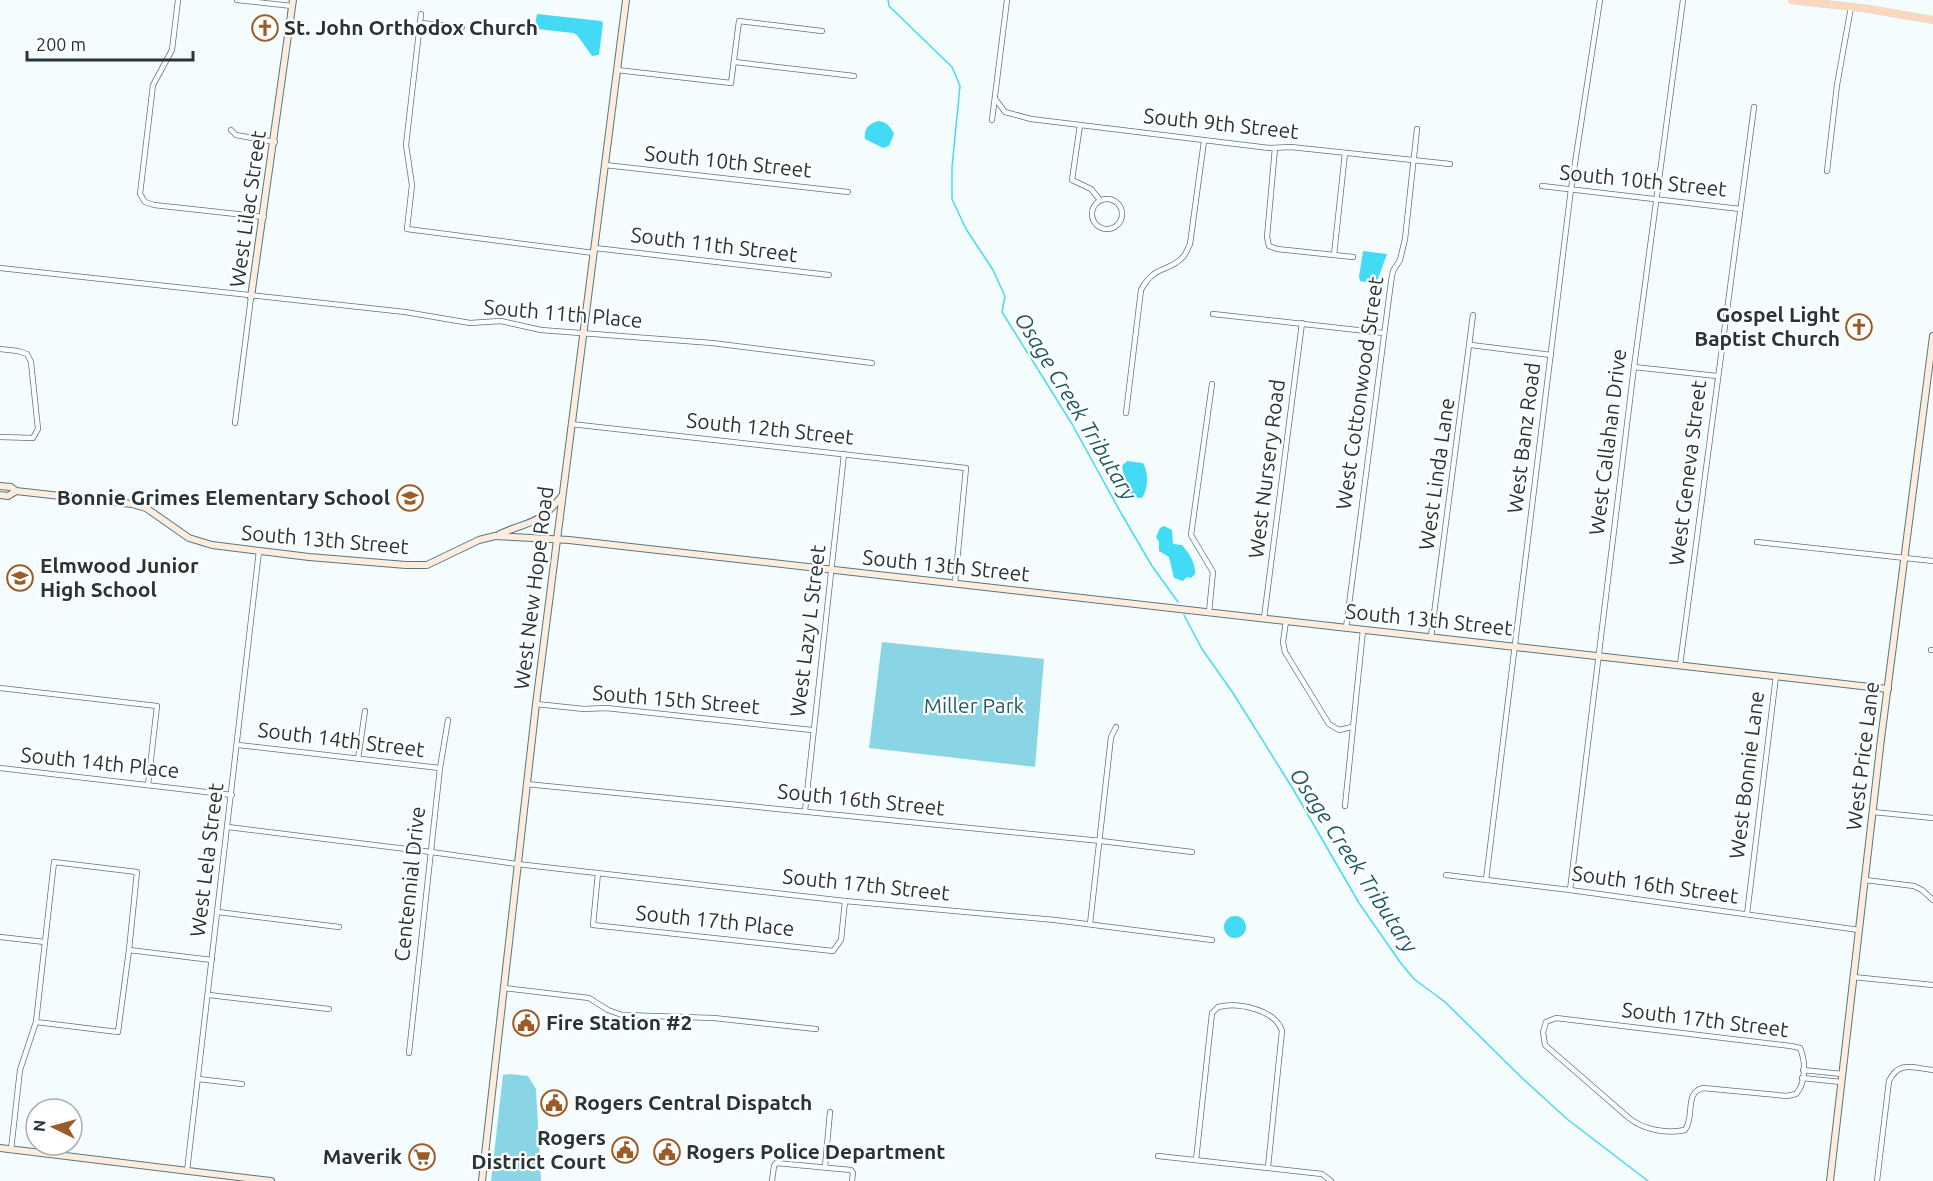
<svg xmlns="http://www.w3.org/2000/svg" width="1933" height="1181" viewBox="0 0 1933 1181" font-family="Ubuntu,sans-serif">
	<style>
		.green { fill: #8ad5e5 }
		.water { fill: #43daf5 }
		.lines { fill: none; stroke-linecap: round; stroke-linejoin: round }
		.stream { stroke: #43daf5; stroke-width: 1.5 }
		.street-casing { stroke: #56787f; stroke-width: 6 }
		.secondary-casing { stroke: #56787f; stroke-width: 8 }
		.primary-casing { stroke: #d4d7d7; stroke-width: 8 }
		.street { stroke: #fff; stroke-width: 4.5 }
		.secondary { stroke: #feecdf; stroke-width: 6 }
		.primary { stroke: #fdd8be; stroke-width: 7 }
		.labels { text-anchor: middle; stroke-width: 4.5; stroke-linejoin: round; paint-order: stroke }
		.poi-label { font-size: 21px; font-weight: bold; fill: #273538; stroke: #fff; text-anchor: start }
		.street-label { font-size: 21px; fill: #273538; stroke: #fff }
		.park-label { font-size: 21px; fill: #205c68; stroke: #fff }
		.water-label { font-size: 22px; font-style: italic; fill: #1f5b66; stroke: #fff }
	</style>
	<rect width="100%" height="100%" fill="#f5fcfe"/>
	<g class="green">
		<polygon points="882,642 1044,659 1035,767 869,748"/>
		<polygon points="510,1074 528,1076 536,1089 541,1181 491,1181 503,1075"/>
	</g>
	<g class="water">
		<polygon points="537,14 601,21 603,23 599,55 592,56 577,35 573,33 538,29 535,26"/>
		<path d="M 878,121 C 887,122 890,126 894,134 L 889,146 L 883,148 L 865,139 C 864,129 868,124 878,121 Z"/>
		<polygon points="1363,251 1387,254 1376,284 1360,281 1359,277"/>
		<path d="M 1127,461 L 1143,463 C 1149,473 1148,489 1142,498 L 1128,497 L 1122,466 Z"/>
		<path d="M 1164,526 L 1172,530 L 1173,544 L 1182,545 C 1189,553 1196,564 1195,574 L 1191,578 L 1187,577 L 1183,581 L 1174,578 L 1169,557 L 1159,551 L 1159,542 L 1156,537 L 1160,528 Z"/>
		<circle cx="1235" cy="927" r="11"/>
	</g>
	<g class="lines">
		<g class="stream">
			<polyline points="888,0 889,6 952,67 960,86 952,167 952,199 966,229 993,270 1005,296 1002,312 1072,424 1121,513 1152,566 1178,602"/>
			<polyline points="1184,615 1202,649 1233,693 1293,789 1359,903 1400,962 1414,979 1445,1002 1521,1077 1567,1119 1648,1181"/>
		</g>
		<g class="street-casing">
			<g id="street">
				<polyline points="178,0 172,50 153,85 140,194 145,202 154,205 264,217"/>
				<polyline points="237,0 292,6"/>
				<polyline points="421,14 406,145 412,185 407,229 594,253"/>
				<polyline points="420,23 462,27"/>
				<polyline points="735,62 854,76"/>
				<polyline points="617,70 731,83 739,21 822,31"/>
				<polyline points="996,100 1005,112 1031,119 1269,148 1291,147 1450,164"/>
				<polyline points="992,120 1007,0"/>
				<polyline points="1080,125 1072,180 1091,189 1100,200"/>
				<polyline points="231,130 236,135 275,142"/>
				<polyline points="1275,148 1267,237 1269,246 1277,249 1353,257"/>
				<polyline points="605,165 848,192"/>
				<polyline points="1827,171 1837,85 1851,7"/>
				<polyline points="1542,186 1740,209"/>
				<circle cx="1107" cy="214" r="15"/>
				<polyline points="595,248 829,275"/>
				<polyline points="1334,255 1345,153"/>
				<polyline points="0,268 405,312 470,323 501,321 541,330 712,343 872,363"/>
				<polyline points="1213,314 1384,333"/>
				<polyline points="1471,345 1551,355"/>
				<polyline points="0,349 18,351 27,354 31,362 38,429 33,438 0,437"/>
				<polyline points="1634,367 1717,376"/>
				<path d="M 1126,413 L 1141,290 C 1155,264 1168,273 1183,257 C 1186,254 1188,248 1190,244 L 1204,141"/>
				<polyline points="235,423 251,297"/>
				<polyline points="571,424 966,468 955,583"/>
				<polyline points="1757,542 1933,561"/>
				<polyline points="1209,612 1213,572 1191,535 1212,384"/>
				<polyline points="1264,618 1302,323"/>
				<polyline points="1286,621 1283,642 1285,652 1329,724 1339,730 1352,727"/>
				<polyline points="1346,628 1391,282 1393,271 1400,260 1405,239 1417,129"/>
				<polyline points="1431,637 1473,315"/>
				<polyline points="1931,650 1933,650"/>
				<polyline points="1680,665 1754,107"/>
				<polyline points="0,688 157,706 148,785"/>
				<polyline points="536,704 584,709 606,708 812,730"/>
				<polyline points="238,745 440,768"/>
				<polyline points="358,759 365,711"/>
				<polyline points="0,768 232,795"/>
				<polyline points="526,784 1101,841 1192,852"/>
				<polyline points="1345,806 1363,630"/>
				<polyline points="805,811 844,454"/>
				<polyline points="1873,812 1933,818"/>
				<polyline points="228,827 431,852 517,864 845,901 1055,920 1212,940"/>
				<polyline points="598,873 593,925 833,951 841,940 845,901"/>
				<polyline points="1446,875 1570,890 1859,930"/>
				<polyline points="1486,880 1571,189 1600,0"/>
				<polyline points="1865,880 1914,886 1922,890 1933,900"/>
				<polyline points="1570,890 1634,367 1683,0"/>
				<polyline points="218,912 339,927"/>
				<polyline points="1747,914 1776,676"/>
				<polyline points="1090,924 1111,737 1116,727"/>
				<polyline points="0,937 45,942"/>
				<polyline points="129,950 212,960"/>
				<polyline points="1853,977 1933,985"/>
				<polyline points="504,988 589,998 608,1010 622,1015 714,1018 816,1029"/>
				<polyline points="209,995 329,1009"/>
				<path d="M 1556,1018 L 1791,1046 L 1800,1048 C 1806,1062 1806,1083 1796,1094 L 1787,1096 L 1703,1088 C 1684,1092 1695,1117 1685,1130 C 1667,1134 1644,1130 1629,1118 L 1545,1045 L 1543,1032 L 1546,1022 Z"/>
				<polyline points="409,1053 440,768 448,720"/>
				<polyline points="1803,1070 1842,1074"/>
				<polyline points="1802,1078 1841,1082"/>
				<polyline points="198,1079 242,1084"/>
				<polyline points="11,1150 20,1070 36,1022 54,862 137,872 129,950 118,1032 36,1022"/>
				<polyline points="1158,1156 1322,1174 1331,1181"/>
				<path d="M 1196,1160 L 1212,1013 L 1218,1007 C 1237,1002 1275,1009 1282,1031 L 1268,1167"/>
				<polyline points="825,1167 830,1112"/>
				<polyline points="187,1171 259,551"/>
				<polyline points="772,1181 774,1166 776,1163 851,1170 853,1173 852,1181"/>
				<path d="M 1877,1181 L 1889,1081 C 1899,1060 1913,1068 1933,1070"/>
			</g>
		</g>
		<g class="secondary-casing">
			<g id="secondary">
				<polyline points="251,297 293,0"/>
				<polyline points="0,486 11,487 16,491 132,504 146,508 189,538 212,545 309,557 406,565 427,565 479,540 495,536 569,540 1888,689"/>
				<polyline points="0,495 8,496 16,491"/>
				<path d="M 500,534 C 531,520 538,526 561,497"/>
				<polyline points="0,1148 271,1181"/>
				<polyline points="482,1181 536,704 626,0"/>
				<polyline points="1830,1181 1881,739 1933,336"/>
			</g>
		</g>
		<g class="primary-casing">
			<polyline id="primary" points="1792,0 1869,9 1933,20"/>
		</g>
		<use href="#street" class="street"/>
		<use href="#secondary" class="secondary"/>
		<use href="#primary" class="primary"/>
	</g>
	<defs>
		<g id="church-ring" transform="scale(1.35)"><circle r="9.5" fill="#fff" stroke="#9c5b27" stroke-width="1.5"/><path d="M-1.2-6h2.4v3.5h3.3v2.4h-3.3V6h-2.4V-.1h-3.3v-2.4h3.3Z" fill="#9c5b27"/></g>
		<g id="school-ring" transform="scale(1.35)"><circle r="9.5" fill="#fff" stroke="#9c5b27" stroke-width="1.5"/><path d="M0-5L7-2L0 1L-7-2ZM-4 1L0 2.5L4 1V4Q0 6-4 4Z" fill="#9c5b27"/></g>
		<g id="civic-ring" transform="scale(1.35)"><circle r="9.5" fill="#fff" stroke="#9c5b27" stroke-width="1.5"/><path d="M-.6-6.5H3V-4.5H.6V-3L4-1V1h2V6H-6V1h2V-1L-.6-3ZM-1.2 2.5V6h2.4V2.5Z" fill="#9c5b27"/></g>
		<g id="supermarket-ring" transform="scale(1.35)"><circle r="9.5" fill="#fff" stroke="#9c5b27" stroke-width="1.5"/><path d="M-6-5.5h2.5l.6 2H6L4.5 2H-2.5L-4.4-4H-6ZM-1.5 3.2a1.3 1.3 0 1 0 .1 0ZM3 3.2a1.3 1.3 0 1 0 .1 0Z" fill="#9c5b27"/></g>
	</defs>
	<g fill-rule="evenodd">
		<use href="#church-ring" x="265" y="28"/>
		<use href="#church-ring" x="1859" y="327"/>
		<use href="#school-ring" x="410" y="498"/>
		<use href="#school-ring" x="20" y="578"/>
		<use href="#civic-ring" x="526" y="1023"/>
		<use href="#civic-ring" x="554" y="1103"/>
		<use href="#civic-ring" x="625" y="1150"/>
		<use href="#civic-ring" x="667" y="1152"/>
		<use href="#supermarket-ring" x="422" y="1157"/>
	</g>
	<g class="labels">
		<g class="poi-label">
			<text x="284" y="35">St. John Orthodox Church</text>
			<text x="1840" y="322" text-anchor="end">Gospel Light<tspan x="1840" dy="24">Baptist Church</tspan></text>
			<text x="390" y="505" text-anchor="end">Bonnie Grimes Elementary School</text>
			<text x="40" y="573">Elmwood Junior<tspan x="40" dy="24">High School</tspan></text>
			<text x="546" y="1030">Fire Station #2</text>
			<text x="574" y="1110">Rogers Central Dispatch</text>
			<text x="606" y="1145" text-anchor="end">Rogers<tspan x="606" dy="24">District Court</tspan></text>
			<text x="686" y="1159">Rogers Police Department</text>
			<text x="402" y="1164" text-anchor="end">Maverik</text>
		</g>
		<g class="street-label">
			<text transform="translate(1221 124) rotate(6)" y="7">South 9th Street</text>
			<text transform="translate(728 162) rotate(6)" y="7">South 10th Street</text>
			<text transform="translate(1643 181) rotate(6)" y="7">South 10th Street</text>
			<text transform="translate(248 209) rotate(-82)" y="7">West Lilac Street</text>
			<text transform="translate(714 245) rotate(7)" y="7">South 11th Street</text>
			<text transform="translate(563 314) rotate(5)" y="7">South 11th Place</text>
			<text transform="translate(1360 393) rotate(-82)" y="7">West Cottonwood Street</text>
			<text transform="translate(770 429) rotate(6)" y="7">South 12th Street</text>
			<text transform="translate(1524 438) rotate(-83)" y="7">West Banz Road</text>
			<text transform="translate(1608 442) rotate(-83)" y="7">West Callahan Drive</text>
			<text transform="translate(1267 469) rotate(-83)" y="7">West Nursery Road</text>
			<text transform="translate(1688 473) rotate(-83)" y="7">West Geneva Street</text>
			<text transform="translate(1437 474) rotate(-82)" y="7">West Linda Lane</text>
			<text transform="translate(325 540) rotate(5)" y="7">South 13th Street</text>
			<text transform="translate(946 566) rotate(6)" y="7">South 13th Street</text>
			<text transform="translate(534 588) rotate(-83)" y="7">West New Hope Road</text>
			<text transform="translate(1429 620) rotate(6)" y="7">South 13th Street</text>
			<text transform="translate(808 631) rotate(-83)" y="7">West Lazy L Street</text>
			<text transform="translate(676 700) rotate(5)" y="7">South 15th Street</text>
			<text transform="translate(341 740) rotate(7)" y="7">South 14th Street</text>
			<text transform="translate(1863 756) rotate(-83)" y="7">West Price Lane</text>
			<text transform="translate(100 763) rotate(6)" y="7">South 14th Place</text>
			<text transform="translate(1747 775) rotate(-83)" y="7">West Bonnie Lane</text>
			<text transform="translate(861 800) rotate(6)" y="7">South 16th Street</text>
			<text transform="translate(207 860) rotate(-83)" y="7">West Lela Street</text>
			<text transform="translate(410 884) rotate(-84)" y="7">Centennial Drive</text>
			<text transform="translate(866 885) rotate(6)" y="7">South 17th Street</text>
			<text transform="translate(1655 885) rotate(8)" y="7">South 16th Street</text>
			<text transform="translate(715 921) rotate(6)" y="7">South 17th Place</text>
			<text transform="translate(1705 1020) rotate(7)" y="7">South 17th Street</text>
		</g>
		<g class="park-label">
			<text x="974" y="713">Miller Park</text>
		</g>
		<g class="water-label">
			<text transform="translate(1076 406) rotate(59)" y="8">Osage Creek Tributary</text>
			<text transform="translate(1354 860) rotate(57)" y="8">Osage Creek Tributary</text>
		</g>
	</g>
	<g transform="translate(54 1127) rotate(275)"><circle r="28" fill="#ffffff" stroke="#a9aeaf" stroke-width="1.5"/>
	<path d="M0-4.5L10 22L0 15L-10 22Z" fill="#9c5b27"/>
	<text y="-9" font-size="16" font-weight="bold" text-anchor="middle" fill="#273538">N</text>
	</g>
	<path d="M27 51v9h166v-9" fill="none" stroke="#273538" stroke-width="3"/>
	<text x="36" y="51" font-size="18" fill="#273538" stroke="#ffffff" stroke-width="4.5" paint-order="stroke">200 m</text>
</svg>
